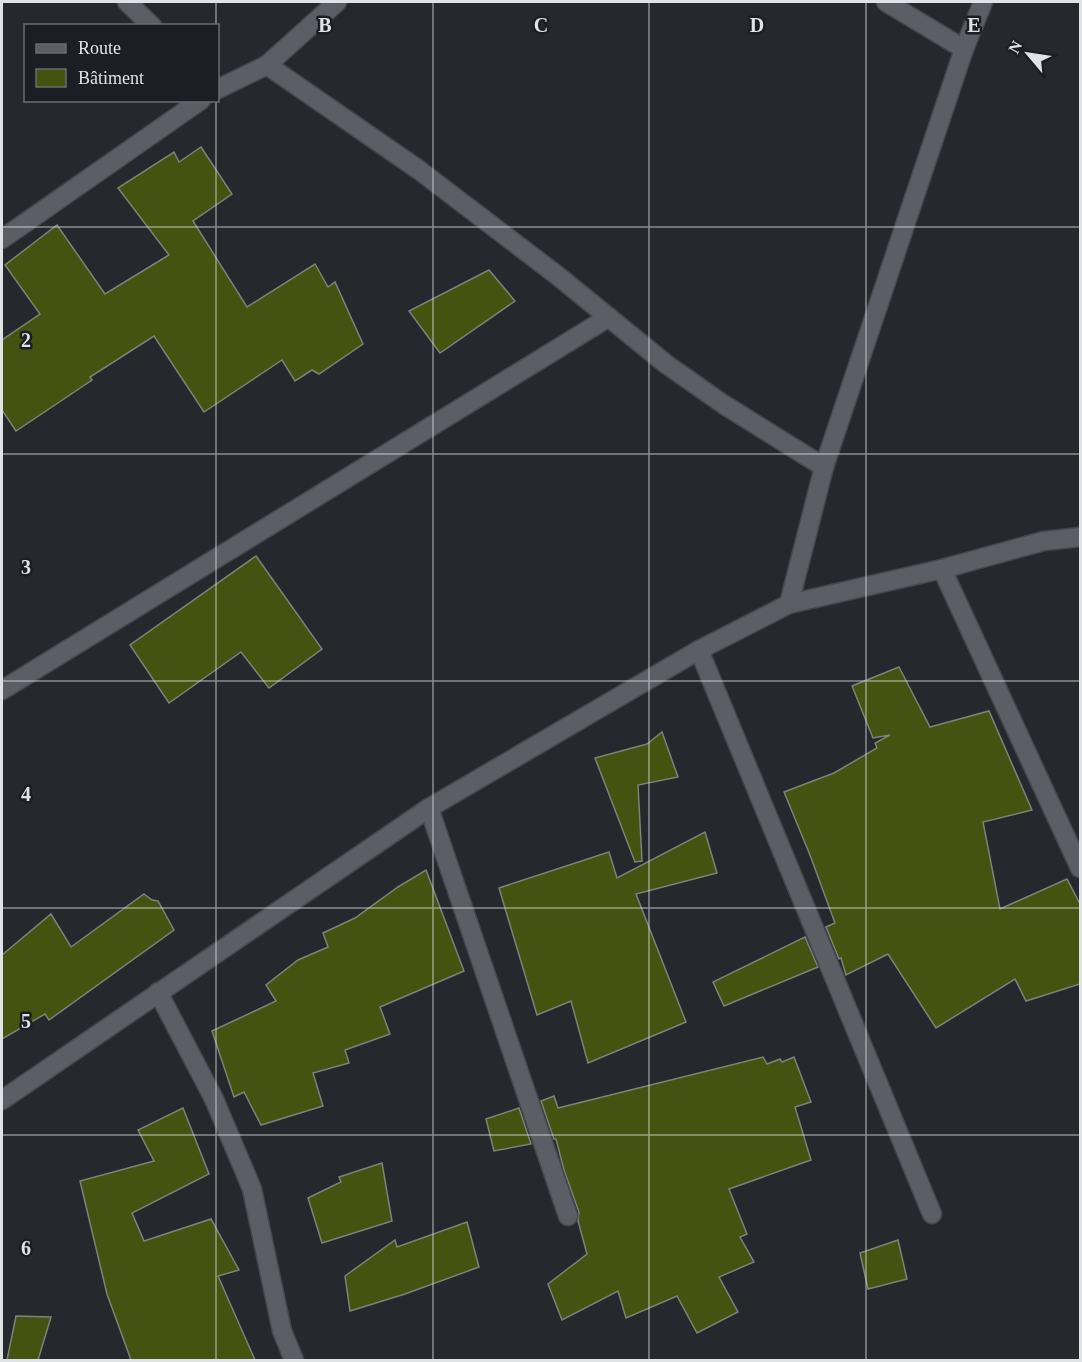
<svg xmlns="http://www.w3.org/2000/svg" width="1082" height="1362" viewBox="0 0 1082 1362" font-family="'Times New Roman',serif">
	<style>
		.building { fill: #465210; stroke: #7f817a; stroke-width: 1.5 }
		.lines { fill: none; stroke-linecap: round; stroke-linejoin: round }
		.minor-casing { stroke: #45474c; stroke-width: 21 }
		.minor { stroke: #5b5f65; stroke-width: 18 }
		.grid { fill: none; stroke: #e0e2e5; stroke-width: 1.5; stroke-opacity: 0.55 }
		.grid-label { font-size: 20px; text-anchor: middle; font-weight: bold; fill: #e0e2e5; stroke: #1b1f24; stroke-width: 5; stroke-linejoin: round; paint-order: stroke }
	</style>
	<rect width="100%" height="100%" fill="#25292d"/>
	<g class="building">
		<polygon points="201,147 232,194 193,221 247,307 315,264 328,287 335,282 363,344 319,374 312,370 295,381 282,360 204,412 154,336 90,377 92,380 16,431 2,410 2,340 40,314 5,265 57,225 105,294 169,255 118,188 174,152 179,162"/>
		<polygon points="489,270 515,301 440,353 409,311"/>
		<polygon points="256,556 322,649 269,688 241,652 169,703 130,645"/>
		<polygon points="899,667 930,727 989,711 1032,810 983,822 1000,909 1067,879 1080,904 1080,984 1026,1001 1015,979 936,1028 888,954 846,975 841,958 839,959 826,927 835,923 810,855 784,792 834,773 877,748 875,743 890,735 873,738 852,686"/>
		<polygon points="662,732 678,777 638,785 642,861 635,862 595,758 647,744"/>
		<polygon points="705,832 717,873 636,894 686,1022 588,1063 571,1001 537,1015 499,888 609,852 617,878"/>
		<polygon points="426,870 464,971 380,1007 390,1034 345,1050 349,1063 313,1073 323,1106 261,1125 244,1092 234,1097 212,1031 276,1001 266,985 298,960 328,947 323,933 355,918 398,887"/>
		<polygon points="144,894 152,900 158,901 174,930 49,1020 45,1014 2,1039 2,955 51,914 71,947"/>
		<polygon points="805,937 818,967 724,1006 713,982"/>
		<polygon points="763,1057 767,1064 780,1059 782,1062 794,1057 811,1102 795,1107 811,1160 729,1189 747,1234 740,1237 754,1262 719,1277 738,1312 697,1333 677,1296 626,1318 618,1291 562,1320 548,1284 587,1254 578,1221 579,1212 564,1170 556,1139 554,1139 541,1101 554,1096 558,1108"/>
		<polygon points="183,1108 209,1174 132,1213 144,1241 211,1219 239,1270 218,1276 255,1360 131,1360 107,1294 80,1181 154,1161 138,1130"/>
		<polygon points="519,1108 531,1144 494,1151 486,1119"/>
		<polygon points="382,1163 392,1221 322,1243 308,1198 341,1182 339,1177"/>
		<polygon points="467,1222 479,1267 405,1294 350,1311 345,1276 395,1240 397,1247"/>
		<polygon points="898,1240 907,1279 868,1289 860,1253"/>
		<polygon points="16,1316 51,1317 38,1360 7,1360"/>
	</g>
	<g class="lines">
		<g class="minor-casing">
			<g id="minor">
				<polyline points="127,2 152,26"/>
				<polyline points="886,2 964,49"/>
				<polyline points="267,65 419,170 558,276 666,364 723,404 824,467"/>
				<polyline points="218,89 267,65 337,2"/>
				<polyline points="2,239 201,100"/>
				<polyline points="942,569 1080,868"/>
				<polyline points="789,604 824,467 964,49 983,2"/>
				<polyline points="699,650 932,1214"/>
				<polyline points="2,690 609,317"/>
				<polyline points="429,808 568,1216"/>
				<polyline points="158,992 214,1099 252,1189 282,1331 294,1360"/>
				<polyline points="2,1100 429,808 699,650 789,604 942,569 1044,541 1080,537"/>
			</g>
		</g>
		<use href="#minor" class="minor"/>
	</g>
	<path class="grid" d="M 216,2 L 216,26M 433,2 L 433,1360M 649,2 L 649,1360M 866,2 L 866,1360M 216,100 L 216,1360M 2,227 L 1080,227M 2,454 L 1080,454M 2,681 L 1080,681M 2,908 L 1080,908M 2,1135 L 1080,1135"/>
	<g class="grid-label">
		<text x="325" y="32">B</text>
		<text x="541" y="32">C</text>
		<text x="757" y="32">D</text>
		<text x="974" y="32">E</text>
		<text x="26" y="347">2</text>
		<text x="26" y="574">3</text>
		<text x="26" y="801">4</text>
		<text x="26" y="1028">5</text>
		<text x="26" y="1255">6</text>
	</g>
	<rect width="1082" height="1362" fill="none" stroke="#e0e2e5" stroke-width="6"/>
	<rect x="24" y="24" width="195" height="78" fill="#1b1f24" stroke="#6a6d71" stroke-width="1.5"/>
	<rect x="36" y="44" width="30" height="9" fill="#5b5f65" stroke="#6a6d71" stroke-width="1.5"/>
	<text x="78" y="54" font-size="18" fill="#e0e2e5">Route</text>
	<rect x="36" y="69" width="30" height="18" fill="#465210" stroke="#6a6d71" stroke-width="1.5"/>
	<text x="78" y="84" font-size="18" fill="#e0e2e5">Bâtiment</text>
	<g transform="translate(1028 54) rotate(299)" stroke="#1b1f24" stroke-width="4.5" paint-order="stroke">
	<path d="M0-4.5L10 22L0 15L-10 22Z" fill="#e0e2e5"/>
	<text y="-9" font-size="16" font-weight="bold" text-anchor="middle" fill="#e0e2e5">N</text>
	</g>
</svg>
